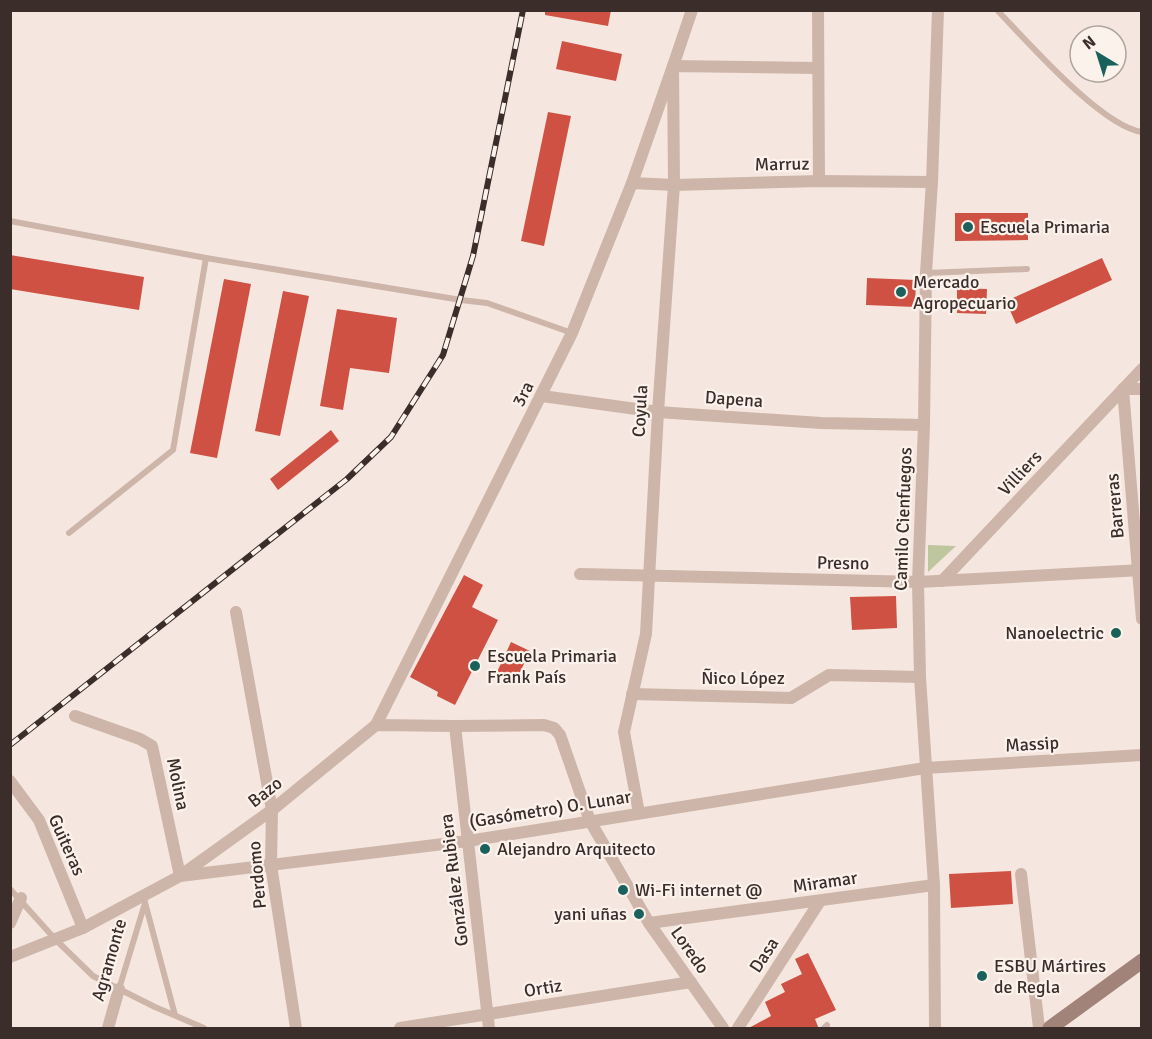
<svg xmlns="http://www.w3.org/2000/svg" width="1152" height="1039" viewBox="0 0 1152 1039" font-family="Signika,sans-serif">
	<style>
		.green { fill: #bec69d }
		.building { fill: #cf5143 }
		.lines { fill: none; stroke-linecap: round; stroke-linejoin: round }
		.service { stroke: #ceb5a9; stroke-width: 6 }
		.minor { stroke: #ceb5a9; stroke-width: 12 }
		.secondary { stroke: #a2837a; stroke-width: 15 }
		.rail-casing { stroke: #3b2d29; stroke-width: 6 }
		.rail { stroke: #fcf2ec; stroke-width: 4; stroke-dasharray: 11; stroke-linecap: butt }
		.poi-dot { fill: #1b615b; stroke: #fcf2ec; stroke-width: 2 }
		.labels { text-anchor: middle; stroke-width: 4.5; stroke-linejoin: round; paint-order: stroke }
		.street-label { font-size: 18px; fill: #3b2d29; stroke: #fcf2ec }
		.poi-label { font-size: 18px; fill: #3b2d29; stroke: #fcf2ec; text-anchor: start }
	</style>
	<rect width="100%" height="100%" fill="#f5e7df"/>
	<polygon class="green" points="928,545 956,546 928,572"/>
	<g class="building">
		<polygon points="545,10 611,10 608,26 545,15"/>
		<polygon points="562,41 622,54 616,81 556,69"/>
		<polygon points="548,112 571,116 544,246 521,241"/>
		<polygon points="955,213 1028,213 1028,240 955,241"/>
		<polygon points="10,255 144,277 139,310 10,289"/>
		<polygon points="1102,258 1112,280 1016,324 1006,301"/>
		<polygon points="867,278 916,280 915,307 866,305"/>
		<polygon points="224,279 251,284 217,458 190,453"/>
		<polygon points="957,288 987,289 986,314 957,313"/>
		<polygon points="283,291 309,296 280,436 255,431"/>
		<polygon points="337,309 397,318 389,373 350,368 343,410 320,406"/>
		<polygon points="331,430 339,441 278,490 270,479"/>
		<polygon points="464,575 483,585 472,607 498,620 455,705 437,696 438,692 410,677"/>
		<polygon points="896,596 897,628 852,630 850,597"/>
		<polygon points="511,642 530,651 515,683 496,674"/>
		<polygon points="1011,871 1013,904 951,908 949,874"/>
		<polygon points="808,953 836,1010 815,1019 819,1029 747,1029 771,1016 765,1002 785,992 781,984 802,974 795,959"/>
	</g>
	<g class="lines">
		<g class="service">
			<path d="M 997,10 C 1028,42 1101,126 1142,132"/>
			<polyline points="10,221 206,258 461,300 487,303 572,333"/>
			<polyline points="926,273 1027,269"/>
			<polyline points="69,533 173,450 206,258"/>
			<polyline points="10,889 55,939 93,976 155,1007 204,1028"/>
			<polyline points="143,895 175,1015"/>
			<polyline points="119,989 145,903"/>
			<polyline points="824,1028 827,1025"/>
		</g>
		<g class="minor">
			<polyline points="818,10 819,181"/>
			<polyline points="632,183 674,185 819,181 932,182"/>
			<polyline points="1123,389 1142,619"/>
			<polyline points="1123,389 1142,389"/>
			<polyline points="542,396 658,412 821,423 924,425"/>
			<polyline points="580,574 918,582 1142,570"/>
			<polyline points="942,581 1142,369"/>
			<polyline points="236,612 272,810 271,865 296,1028"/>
			<polyline points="632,694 791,698 829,675 920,677"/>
			<polyline points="75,716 140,739 152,746 180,876 468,841 925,768 1142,755"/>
			<polyline points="376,725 572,333 632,183 673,66 818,68"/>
			<polyline points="455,726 489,1028"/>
			<polyline points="10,781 39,820 83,928"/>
			<polyline points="639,813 624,732 646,634 658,412 674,185 673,66 692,10"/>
			<polyline points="1021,874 1039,1028"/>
			<polyline points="10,923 21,898"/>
			<polyline points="649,923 934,885"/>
			<polyline points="10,957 83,928 180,876 272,810 376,725 455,726 544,725 554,728 560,735 590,821 649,923 723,1028"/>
			<polyline points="108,1028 119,989"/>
			<polyline points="400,1028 691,982"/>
			<polyline points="738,1028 820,901"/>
			<polyline points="935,1028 934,885 920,677 918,582 924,425 926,273 932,182 938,10"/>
		</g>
		<polyline class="secondary" points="1050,1028 1142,961"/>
		<g class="rail-casing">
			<polyline id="rail" points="10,745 347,479 391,437 443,355 473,256 523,10"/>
		</g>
		<use href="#rail" class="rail"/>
	</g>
	<g class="poi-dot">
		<circle cx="968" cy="227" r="6"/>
		<circle cx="901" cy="292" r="6"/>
		<circle cx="1116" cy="633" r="6"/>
		<circle cx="475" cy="666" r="6"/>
		<circle cx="485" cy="849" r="6"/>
		<circle cx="623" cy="890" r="6"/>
		<circle cx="639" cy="914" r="6"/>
		<circle cx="982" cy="976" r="6"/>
	</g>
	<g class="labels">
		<g class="street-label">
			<text transform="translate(782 164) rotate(-1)" y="6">Marruz</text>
			<text transform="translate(523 394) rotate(-63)" y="6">3ra</text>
			<text transform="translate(734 399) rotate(4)" y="6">Dapena</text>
			<text transform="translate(640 411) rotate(-87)" y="6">Coyula</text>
			<text transform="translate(1020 473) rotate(-47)" y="6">Villiers</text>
			<text transform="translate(1115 506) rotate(-95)" y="6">Barreras</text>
			<text transform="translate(903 519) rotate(-88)" y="6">Camilo Cienfuegos</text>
			<text transform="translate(843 563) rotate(1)" y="6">Presno</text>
			<text x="743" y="684">Ñico López</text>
			<text transform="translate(1032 744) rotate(-3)" y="6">Massip</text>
			<text transform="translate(178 784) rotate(78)" y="6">Molina</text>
			<text transform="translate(265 792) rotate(-38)" y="6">Bazo</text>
			<text transform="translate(550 809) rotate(-9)" y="6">(Gasómetro) O. Lunar</text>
			<text transform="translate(67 845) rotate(66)" y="6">Guiteras</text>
			<text transform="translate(257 875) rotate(-95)" y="6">Perdomo</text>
			<text transform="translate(454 880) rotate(-97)" y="6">González Rubiera</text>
			<text transform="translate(825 882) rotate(-8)" y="6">Miramar</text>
			<text transform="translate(690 950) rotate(55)" y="6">Loredo</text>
			<text transform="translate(764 955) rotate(-57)" y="6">Dasa</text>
			<text transform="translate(109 960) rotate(-74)" y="6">Agramonte</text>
			<text transform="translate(543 988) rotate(-9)" y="6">Ortiz</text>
		</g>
		<g class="poi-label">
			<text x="980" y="233">Escuela Primaria</text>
			<text x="913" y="288">Mercado<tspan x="913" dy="21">Agropecuario</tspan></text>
			<text x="1104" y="639" text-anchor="end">Nanoelectric</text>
			<text x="487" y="662">Escuela Primaria<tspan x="487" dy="21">Frank País</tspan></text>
			<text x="497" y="855">Alejandro Arquitecto</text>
			<text x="635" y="896">Wi-Fi internet @</text>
			<text x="627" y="920" text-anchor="end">yani uñas</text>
			<text x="994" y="972">ESBU Mártires<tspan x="994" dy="21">de Regla</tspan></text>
		</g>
	</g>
	<rect width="1152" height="1039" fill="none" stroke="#3b2d29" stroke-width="24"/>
	<g transform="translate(1098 54) rotate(322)"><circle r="28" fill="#fcf2ec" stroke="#afa39e" stroke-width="1.5"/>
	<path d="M0-4.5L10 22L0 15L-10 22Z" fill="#1b615b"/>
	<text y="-9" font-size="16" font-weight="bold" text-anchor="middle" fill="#3b2d29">N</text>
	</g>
</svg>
